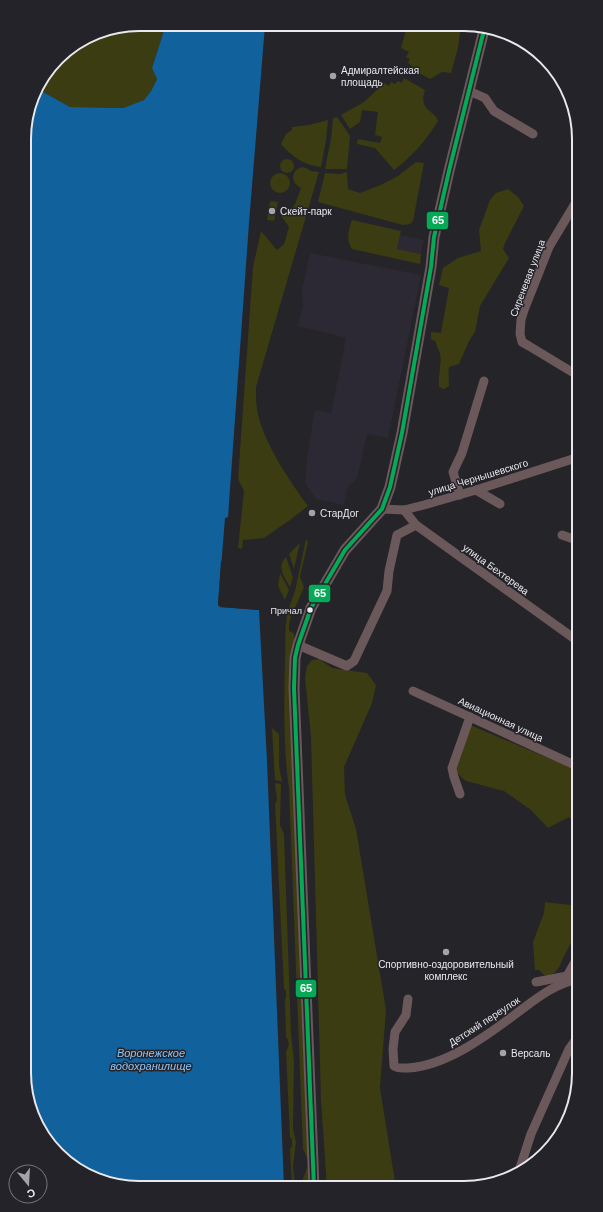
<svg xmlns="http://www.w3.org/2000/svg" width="603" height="1212" viewBox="0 0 603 1212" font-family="Helvetica,sans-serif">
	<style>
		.built { fill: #2c2934 }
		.green { fill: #3b3c11 }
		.water { fill: #11619c }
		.pier { fill: #252428 }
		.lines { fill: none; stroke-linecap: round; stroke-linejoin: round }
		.minor { stroke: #6a585b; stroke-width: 9 }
		.major { stroke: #6b575c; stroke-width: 11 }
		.bus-1-casing { stroke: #242329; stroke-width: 7 }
		.bus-1 { stroke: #06aa56; stroke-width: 4 }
		.poi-dot { fill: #a4a3a8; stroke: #242329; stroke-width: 1.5 }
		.bus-dot { fill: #e9e8ed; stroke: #242329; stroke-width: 1.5 }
		.labels { text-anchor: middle; stroke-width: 3; stroke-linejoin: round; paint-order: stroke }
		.bus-label { font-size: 9px; fill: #e9e8ed; stroke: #242329; text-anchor: end }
		.poi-label { font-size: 10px; fill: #e9e8ed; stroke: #242329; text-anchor: start }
		.street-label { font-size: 10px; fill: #e9e8ed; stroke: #242329 }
		.water-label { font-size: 11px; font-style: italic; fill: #8dc5f9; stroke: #242329 }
		.rim { fill: none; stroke: #e9e8ed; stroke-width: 2 }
		.line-badge { stroke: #242329; stroke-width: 1.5 }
		.badge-label { font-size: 11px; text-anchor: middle; font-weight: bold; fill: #fff }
	</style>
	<rect width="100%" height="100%" fill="#252428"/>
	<g class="built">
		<polygon points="400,235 424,240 421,254 397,249"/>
		<polygon points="310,253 421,275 388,438 367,434 357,478 347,489 344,505 316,499 305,483 307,458 315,410 331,413 346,338 298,326 303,305 302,290"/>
	</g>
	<g class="green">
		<polygon points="139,24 166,24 152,68 157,78 151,91 144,100 123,108 70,107 36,88 63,53 95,33"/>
		<polygon points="407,26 461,26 458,48 451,73 442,72 430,79 410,68 412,66 408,63 410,59 406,57 409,52 401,48"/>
		<path d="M 404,78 L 425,90 C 418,111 435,110 438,121 C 426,140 413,156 394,170 L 375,148 L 357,144 L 358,139 L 380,143 L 382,137 L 375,135 L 378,112 L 362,110 L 360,122 L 350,129 L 341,115 L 364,102 L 384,83 L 389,86 L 391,82 L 395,84 L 398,81 L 402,83 Z"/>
		<polygon points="337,117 350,136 347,169 325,169 331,139 333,118"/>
		<path d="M 328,120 L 326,140 L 321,167 C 304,165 292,157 281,144 L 286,134 L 292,130 L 292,127 L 309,125 Z"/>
		<circle cx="287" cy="166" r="7"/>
		<polygon points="416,162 424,163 413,221 410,224 403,225 318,202 325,173 340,174 347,172 348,189 360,193 383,184 398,176"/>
		<path d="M 302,167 L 306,168 L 311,171 L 319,172 L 256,387 C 256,396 256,406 258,415 C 266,446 289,480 308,506 L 290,520 L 264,538 L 243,540 L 242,549 L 238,548 L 244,491 L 238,479 L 253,267 L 261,231 L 277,250 L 284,244 L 289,227 L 279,213 L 290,211 L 295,204 L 301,188 C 290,183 291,170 302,167 Z"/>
		<circle cx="280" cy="183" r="10"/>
		<path d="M 508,189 L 518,197 L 524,206 L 505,243 L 503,249 L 509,258 L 480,306 L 475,332 L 469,341 L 459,364 L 449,367 C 448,373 449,379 449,386 L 444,389 L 439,387 C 438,377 442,360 440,354 C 439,349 437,349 436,342 L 431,339 L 431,332 L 441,333 L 449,288 L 439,285 L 443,268 L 458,258 L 481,251 L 479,230 L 490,200 L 496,193 Z"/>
		<polygon points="270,201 278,202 274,221 267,220"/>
		<path d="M 352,220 L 401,231 L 397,249 L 421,254 L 420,264 L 352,249 C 346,240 348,231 352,220 Z"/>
		<polygon points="306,539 308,542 300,577 304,587 292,615 289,608 295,591"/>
		<polygon points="300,543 294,569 289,554"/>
		<path d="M 286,557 L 293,577 L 290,587 C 285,578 276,567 286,557 Z"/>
		<polygon points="280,573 289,590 285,600 278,586"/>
		<path d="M 288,611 L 291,617 L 289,624 L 289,631 L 294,633 L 295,641 L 300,973 L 308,1160 L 303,1149 L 289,789 C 283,746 284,703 285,660 C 286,644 284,627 288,611 Z"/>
		<polygon points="319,659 332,668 367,673 376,685 372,703 344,767 345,795 356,829 386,1010 380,1088 396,1188 327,1188 321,1100 311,736 305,678 307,666 312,660"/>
		<path d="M 470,725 L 579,771 L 579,831 L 569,817 L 548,828 L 531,810 L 504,791 L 466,781 C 460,777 457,773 456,766 Z"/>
		<polygon points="272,728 279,734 279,766 282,782 275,780"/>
		<path d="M 275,783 L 281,784 L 280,825 L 284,834 L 291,1033 L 294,1061 L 293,1129 L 296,1142 L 293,1166 L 295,1187 L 292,1187 L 290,1149 L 292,1146 L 292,1139 L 290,1137 L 286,1052 C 289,1047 290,1041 286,1037 L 285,999 L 286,998 L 286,991 L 284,988 L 275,803 L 277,801 C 277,794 275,790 275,783 Z"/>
		<path d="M 545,902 L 579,906 C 579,926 572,943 562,960 C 561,964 559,968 556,971 C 553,975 549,975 544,975 L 539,970 L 535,970 L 533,942 L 544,913 Z"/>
		<polygon points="308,1165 309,1188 303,1188 303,1179"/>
	</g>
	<polygon class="water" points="166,24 265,25 249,223 228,517 225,518 218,605 220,607 259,610 267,761 284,1187 124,1187 63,1160 30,1110 24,1073 25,124 36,88 70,107 123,108 144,100 151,91 157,79 152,68"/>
	<polygon class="pier" points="221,561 223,561 220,604 221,605 259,608 259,610 220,607 218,605"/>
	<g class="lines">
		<g class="minor">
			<polyline points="469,91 485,98 494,111 533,134"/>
			<polyline points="579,370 572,372 529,346 522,342 520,334 521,320 524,310 549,247 579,197"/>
			<polyline points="476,490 500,504"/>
			<polyline points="460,495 453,472 462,453 484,381"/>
			<polyline points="382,509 404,510 424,505 476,490 579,457"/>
			<polyline points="404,510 416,525 579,642"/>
			<polyline points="562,535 579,541"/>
			<polyline points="298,645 347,666 354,661 387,591 389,571 397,535 416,525"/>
			<polyline points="413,691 579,767"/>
			<polyline points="460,794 454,777 452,768 470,717"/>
			<polyline points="536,982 567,976 579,955"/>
			<path d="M 408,999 L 406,1015 L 395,1032 L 393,1049 L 394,1066 C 398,1069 403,1068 408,1068 C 446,1066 488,1035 517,1013 C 536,999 555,983 579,979"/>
			<polyline points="520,1168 531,1134 569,1049 579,1035"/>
		</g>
		<polyline class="major" points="314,1188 294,688 295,658 298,645 311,608 345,550 382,509 390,487 402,433 431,267 434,237 449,171 485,26"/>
		<g class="bus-1-casing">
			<polyline id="bus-1" points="314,1188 294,688 295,658 298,645 311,608 345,550 382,509 390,487 402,433 431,267 434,237 449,171 485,26"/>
		</g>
		<use href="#bus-1" class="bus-1"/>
	</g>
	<g class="poi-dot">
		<circle cx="333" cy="76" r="4"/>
		<circle cx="272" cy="211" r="4"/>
		<circle cx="312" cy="513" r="4"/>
		<circle cx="446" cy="952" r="4"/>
		<circle cx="503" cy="1053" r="4"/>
	</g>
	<circle class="bus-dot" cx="310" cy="610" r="3.5"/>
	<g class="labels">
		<g class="bus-label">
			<text x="302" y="614">Причал</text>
		</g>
		<g class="poi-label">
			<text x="341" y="74">Адмиралтейская<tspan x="341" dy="12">площадь</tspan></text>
			<text x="280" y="215">Скейт-парк</text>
			<text x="320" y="517">СтарДог</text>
			<text x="446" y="968" text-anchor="middle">Спортивно-оздоровительный<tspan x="446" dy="12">комплекс</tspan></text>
			<text x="511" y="1057">Версаль</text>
		</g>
		<g class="street-label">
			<text transform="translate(527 278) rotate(-69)" y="4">Сиреневая улица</text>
			<text transform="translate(478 477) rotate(-17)" y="4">улица Чернышевского</text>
			<text transform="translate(496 569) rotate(36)" y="4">улица Бехтерева</text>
			<text transform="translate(501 719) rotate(25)" y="4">Авиационная улица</text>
			<text transform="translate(484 1021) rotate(-33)" y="4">Детский переулок</text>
		</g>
		<g class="water-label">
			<text x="151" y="1057">Воронежское<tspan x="151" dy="13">водохранилище</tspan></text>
		</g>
	</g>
	<path d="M0 0H603V1212H0ZM139 31H464A108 108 0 0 1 572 139V1073A108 108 0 0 1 464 1181H139A108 108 0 0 1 31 1073V139A108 108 0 0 1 139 31Z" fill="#242329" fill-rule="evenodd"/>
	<path class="rim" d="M139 31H464A108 108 0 0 1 572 139V1073A108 108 0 0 1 464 1181H139A108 108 0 0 1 31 1073V139A108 108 0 0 1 139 31Z"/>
	<g class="line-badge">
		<rect x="426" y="211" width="23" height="19" rx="4" fill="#06aa56"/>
		<rect x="308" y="584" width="23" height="19" rx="4" fill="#06aa56"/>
		<rect x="295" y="979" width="22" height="19" rx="4" fill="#06aa56"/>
	</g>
	<g class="badge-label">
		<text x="438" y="224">65</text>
		<text x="320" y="597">65</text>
		<text x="306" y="992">65</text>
	</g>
	<g transform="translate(28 1184) rotate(162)"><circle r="19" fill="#242329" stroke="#737277"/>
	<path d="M0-3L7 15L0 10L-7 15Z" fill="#a4a3a8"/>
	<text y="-6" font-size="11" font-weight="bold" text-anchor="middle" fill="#e9e8ed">С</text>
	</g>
</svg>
